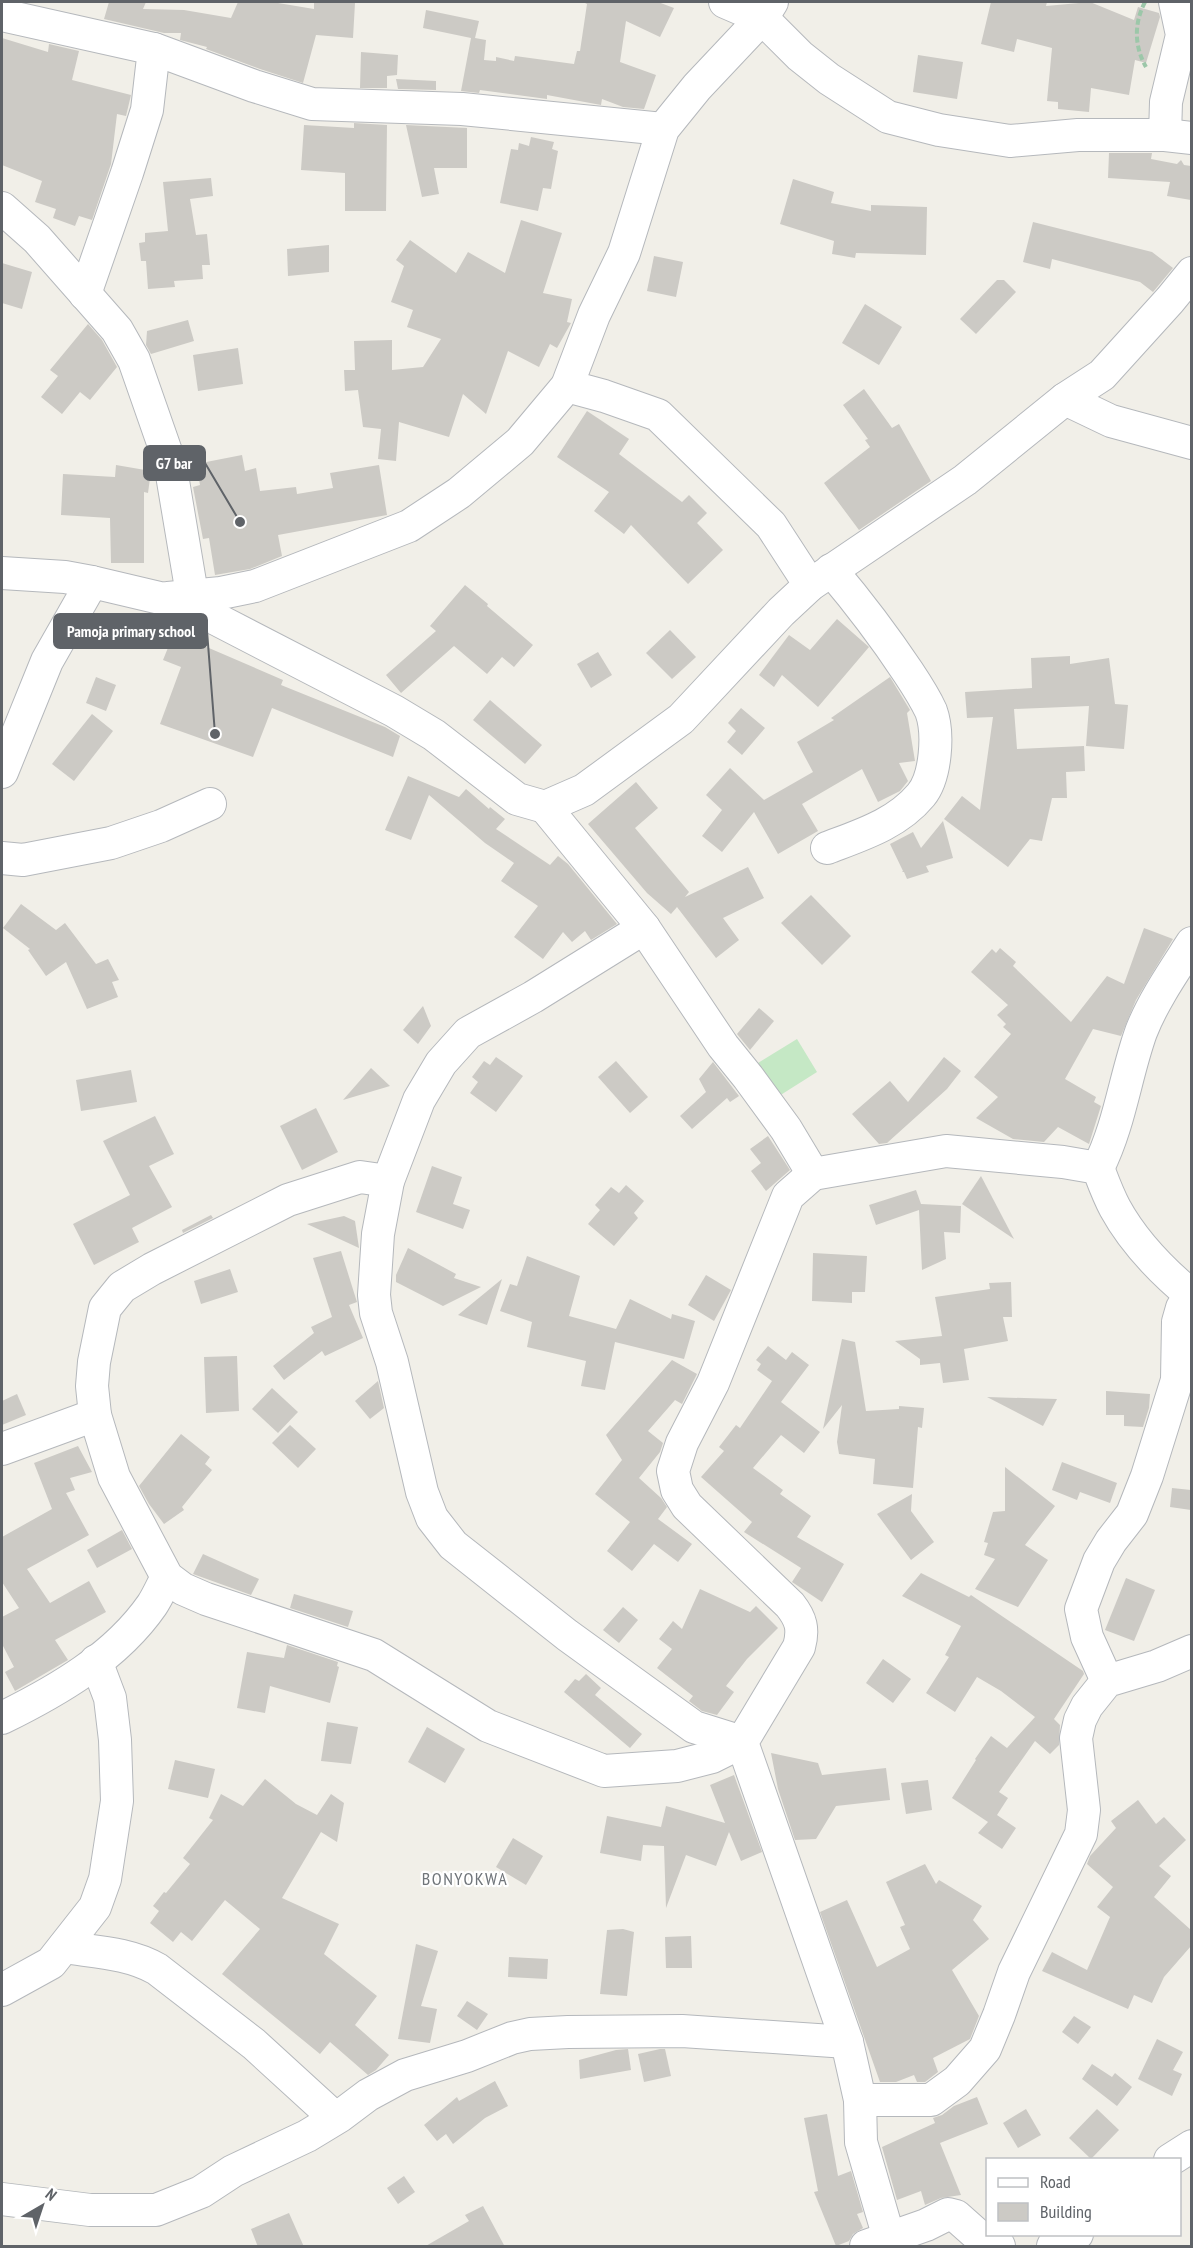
<svg xmlns="http://www.w3.org/2000/svg" width="1193" height="2248" viewBox="0 0 1193 2248" font-family="'PT Sans Narrow',sans-serif">
	<style>
		.green { fill: #c5e8c5 }
		.building { fill: #cccac5 }
		.lines { fill: none; stroke-linecap: round; stroke-linejoin: round }
		.minor-casing { stroke: #b5b8bc; stroke-width: 34 }
		.path { stroke: #9cc7a9; stroke-width: 4; stroke-dasharray: 6 3; stroke-linecap: butt }
		.minor { stroke: #fff; stroke-width: 32 }
		.labels { text-anchor: middle; stroke-width: 4.5; stroke-linejoin: round; paint-order: stroke }
		.quarter-label { font-size: 18px; letter-spacing: 1.5px; fill: #70757a; stroke: #fff }
		.leader { fill: none; stroke: #5f6368; stroke-width: 2 }
		.callout-dot { fill: #5f6368; stroke: #fff; stroke-width: 2 }
		.callout { fill: #5f6368; stroke: #5f6368; stroke-width: 2 }
		.callout-label { font-size: 16px; text-anchor: middle; font-weight: bold; fill: #fff }
	</style>
	<rect width="100%" height="100%" fill="#f1efe8"/>
	<polygon class="green" points="797,1039 817,1072 779,1096 758,1063"/>
	<g class="building">
		<polygon points="109,2 146,2 143,9 184,10 231,18 238,2 272,2 314,9 314,2 355,3 353,38 316,35 303,83 260,69 206,49 207,47 180,40 181,33 164,33 104,19"/>
		<polygon points="583,2 658,2 674,8 660,37 626,21 620,62 656,75 644,109 623,107 602,99 601,105 547,95 547,99 480,90 479,93 461,91 471,38 423,28 426,10 479,21 475,38 486,40 484,60 496,61 496,57 514,61 515,56 574,64 577,51 580,51 587,4"/>
		<polygon points="991,2 1047,2 1046,6 1090,2 1134,20 1138,7 1159,13 1160,17 1146,63 1135,60 1129,95 1091,88 1089,112 1058,109 1058,102 1047,101 1052,48 1017,39 1014,52 981,44"/>
		<polygon points="2,38 48,52 49,44 79,51 72,80 131,95 126,116 117,114 111,164 92,220 79,216 75,226 53,218 56,209 35,202 42,181 2,165"/>
		<polygon points="361,52 398,55 397,75 387,76 387,88 360,88"/>
		<polygon points="918,55 963,62 957,99 913,92"/>
		<polygon points="396,79 436,81 436,90 398,89"/>
		<polygon points="354,123 387,125 386,211 345,211 345,173 301,170 304,125 354,128"/>
		<polygon points="406,125 467,128 467,168 434,168 439,194 422,197"/>
		<polygon points="531,137 554,142 552,149 558,151 551,189 543,188 538,211 500,203 511,149 518,150 519,143 529,146"/>
		<polygon points="1109,153 1152,153 1151,159 1177,164 1181,160 1184,165 1191,166 1191,200 1167,196 1170,182 1108,178"/>
		<polygon points="211,178 213,196 190,199 196,235 207,234 210,265 202,265 203,279 174,281 175,287 148,289 146,261 141,261 139,243 145,242 145,233 168,231 163,182"/>
		<polygon points="793,179 834,192 831,203 871,211 871,205 927,207 926,255 856,253 855,258 832,254 834,241 780,224"/>
		<polygon points="521,220 562,233 543,293 572,299 567,322 571,323 557,348 550,344 539,367 508,351 486,414 463,394 449,437 399,422 396,461 378,459 381,429 363,427 358,390 345,391 344,370 355,370 354,341 392,340 392,370 423,367 441,339 407,327 413,310 391,302 404,266 396,260 410,240 456,273 468,252 505,273"/>
		<polygon points="1033,222 1152,252 1173,268 1153,292 1140,282 1052,259 1050,269 1023,262"/>
		<polygon points="329,245 329,272 288,276 287,249"/>
		<polygon points="654,256 683,262 676,297 647,291"/>
		<polygon points="2,263 32,272 22,309 2,303"/>
		<polygon points="997,280 1004,280 1016,292 976,334 960,319"/>
		<polygon points="865,304 902,327 879,365 842,343"/>
		<polygon points="188,320 194,341 151,354 146,345 147,331"/>
		<polygon points="88,324 102,340 117,367 90,400 80,392 62,414 41,397 58,376 50,370"/>
		<polygon points="238,348 243,384 198,391 193,355"/>
		<polygon points="864,389 892,428 899,424 931,481 859,530 824,483 870,447 865,440 868,439 843,405"/>
		<polygon points="587,411 629,439 619,454 682,502 689,495 707,513 697,523 723,550 688,584 631,525 624,534 594,511 609,492 557,457"/>
		<polygon points="242,455 245,471 256,468 260,491 296,487 297,494 333,488 330,473 379,465 387,515 278,535 282,556 250,569 215,575 209,538 203,539 193,487 200,485 196,464"/>
		<polygon points="116,465 151,471 148,493 144,492 144,563 111,563 110,518 61,515 63,474 115,477"/>
		<polygon points="465,585 488,604 487,606 533,645 514,667 502,657 487,674 454,646 401,693 386,675 436,631 430,626"/>
		<polygon points="837,619 869,647 818,707 782,675 774,687 759,675 789,635 810,650"/>
		<polygon points="670,630 696,657 672,679 646,653"/>
		<polygon points="174,633 283,680 281,685 385,727 400,736 393,757 272,708 253,757 160,724 181,667 163,660"/>
		<polygon points="598,652 612,675 591,688 577,664"/>
		<polygon points="1070,656 1070,664 1109,658 1115,704 1128,705 1124,749 1086,746 1089,706 1014,709 1017,749 1084,746 1085,771 1066,772 1067,798 1052,798 1042,841 1030,839 1008,867 944,819 962,796 980,810 993,717 967,718 965,692 1032,688 1031,658"/>
		<polygon points="96,677 116,685 106,711 86,703"/>
		<polygon points="890,677 910,710 907,713 915,761 899,763 908,781 900,791 878,802 862,769 802,804 818,831 778,854 754,812 722,852 702,836 722,810 706,795 730,768 764,800 813,772 797,742 834,720 831,718"/>
		<polygon points="490,700 542,745 525,764 473,720"/>
		<polygon points="741,708 765,728 742,755 727,742 736,731 728,723"/>
		<polygon points="92,714 113,731 74,781 52,764"/>
		<polygon points="408,776 459,797 466,789 489,809 490,807 505,819 496,829 550,865 558,856 568,864 617,924 591,940 585,931 572,942 563,932 543,959 514,937 538,906 501,881 514,863 485,843 429,795 411,840 385,830"/>
		<polygon points="636,782 658,808 635,828 689,892 685,897 748,867 764,898 723,918 739,940 716,958 677,907 671,914 647,893 588,824"/>
		<polygon points="943,821 953,858 926,866 929,872 907,879 904,872 902,872 903,871 890,844 913,832 921,848"/>
		<polygon points="811,895 851,936 822,965 781,923"/>
		<polygon points="21,904 56,930 65,923 96,964 108,959 119,980 112,982 118,997 87,1009 66,962 46,976 28,950 30,949 3,928"/>
		<polygon points="1144,928 1173,939 1136,1000 1121,1036 1093,1029 1065,1079 1096,1097 1094,1102 1101,1106 1089,1144 1058,1127 1044,1142 1013,1139 976,1118 998,1097 974,1077 1011,1034 1003,1027 1006,1024 997,1015 1008,1005 971,972 992,949 996,953 1000,948 1016,962 1013,966 1071,1022 1107,976 1124,984"/>
		<polygon points="423,1006 431,1026 418,1044 403,1030"/>
		<polygon points="759,1008 774,1021 750,1050 737,1034"/>
		<polygon points="496,1057 523,1076 496,1112 470,1093 478,1082 472,1077 484,1061 490,1065"/>
		<polygon points="944,1057 961,1071 947,1089 887,1143 879,1144 852,1114 890,1081 908,1102"/>
		<polygon points="616,1061 648,1097 630,1113 598,1077"/>
		<polygon points="713,1062 739,1096 730,1102 727,1098 692,1129 680,1116 706,1092 699,1079"/>
		<polygon points="371,1068 390,1086 343,1100"/>
		<polygon points="131,1070 137,1102 81,1111 76,1080"/>
		<polygon points="316,1108 338,1152 302,1170 280,1126"/>
		<polygon points="155,1116 174,1154 149,1166 172,1207 132,1228 139,1242 94,1265 73,1224 130,1195 103,1141"/>
		<polygon points="768,1136 790,1170 766,1191 751,1171 761,1163 750,1149"/>
		<polygon points="432,1166 462,1177 453,1204 470,1210 463,1229 416,1212"/>
		<polygon points="981,1176 1014,1239 962,1204"/>
		<polygon points="626,1185 644,1201 634,1213 638,1218 614,1246 588,1224 600,1210 595,1205 611,1187 619,1193"/>
		<polygon points="916,1190 921,1204 961,1206 960,1233 944,1232 946,1259 922,1270 919,1210 876,1225 869,1205"/>
		<polygon points="211,1215 213,1218 183,1233 182,1230"/>
		<polygon points="344,1216 355,1221 359,1248 307,1224"/>
		<polygon points="408,1248 456,1274 454,1278 481,1287 443,1306 396,1282 396,1275"/>
		<polygon points="341,1251 356,1299 357,1302 349,1305 363,1338 325,1356 322,1351 284,1380 273,1366 314,1333 311,1327 332,1317 313,1258"/>
		<polygon points="813,1253 867,1256 865,1292 852,1292 852,1303 812,1301"/>
		<polygon points="527,1256 580,1276 569,1316 616,1329 630,1299 671,1319 672,1314 695,1321 684,1359 615,1342 605,1390 581,1386 586,1361 527,1347 532,1322 500,1311 510,1284 517,1286"/>
		<polygon points="230,1269 238,1292 201,1304 194,1281"/>
		<polygon points="706,1275 731,1290 714,1321 688,1305"/>
		<polygon points="502,1279 487,1325 458,1315"/>
		<polygon points="1011,1282 1012,1317 1003,1317 1008,1341 964,1349 969,1380 943,1383 940,1363 920,1365 920,1359 895,1341 942,1336 935,1297 990,1289 989,1283"/>
		<polygon points="842,1339 855,1342 866,1411 899,1409 899,1406 924,1408 922,1428 918,1427 913,1488 873,1484 875,1459 839,1454 837,1442 842,1405 823,1429"/>
		<polygon points="768,1346 786,1360 792,1352 809,1365 781,1402 820,1432 804,1453 781,1435 753,1468 783,1490 780,1494 811,1516 797,1537 844,1564 822,1602 792,1582 801,1568 744,1532 752,1522 701,1477 724,1451 719,1447 736,1425 740,1428 772,1381 757,1370 761,1364 756,1360"/>
		<polygon points="237,1356 239,1411 206,1413 204,1357"/>
		<polygon points="672,1360 697,1374 682,1404 675,1400 648,1431 663,1443 660,1452 639,1478 661,1498 667,1507 658,1519 692,1544 678,1562 654,1544 632,1571 607,1551 630,1522 595,1494 622,1460 606,1435"/>
		<polygon points="378,1381 384,1408 370,1419 355,1401"/>
		<polygon points="272,1388 298,1412 278,1433 252,1409"/>
		<polygon points="1106,1391 1150,1394 1149,1408 1143,1427 1124,1426 1124,1415 1106,1415"/>
		<polygon points="17,1394 26,1415 2,1425 2,1401"/>
		<polygon points="987,1397 1057,1399 1043,1426"/>
		<polygon points="290,1425 316,1449 298,1468 272,1443"/>
		<polygon points="181,1434 210,1457 205,1464 212,1470 182,1507 184,1510 164,1524 149,1504 139,1486"/>
		<polygon points="78,1446 92,1472 70,1478 75,1490 66,1493 89,1535 27,1569 50,1603 89,1581 106,1612 55,1640 68,1660 15,1691 5,1672 14,1667 2,1644 2,1617 19,1608 2,1582 2,1537 52,1509 34,1463"/>
		<polygon points="1062,1462 1117,1483 1110,1503 1080,1492 1077,1500 1052,1490"/>
		<polygon points="1005,1467 1055,1506 1025,1545 1048,1560 1018,1607 975,1589 995,1559 984,1555 988,1543 984,1542 993,1512 1005,1511"/>
		<polygon points="1172,1488 1191,1490 1191,1510 1170,1507"/>
		<polygon points="912,1494 911,1511 934,1542 911,1560 877,1514"/>
		<polygon points="122,1530 132,1549 97,1568 87,1550"/>
		<polygon points="203,1554 259,1579 251,1595 193,1574"/>
		<polygon points="921,1573 969,1597 971,1595 1083,1671 1084,1674 1054,1719 1060,1725 1059,1745 1050,1754 1035,1741 999,1792 1008,1798 997,1815 1016,1828 1002,1849 978,1833 988,1822 952,1798 976,1760 975,1759 991,1736 1007,1748 1035,1717 1001,1691 977,1677 955,1712 926,1693 949,1657 945,1655 961,1626 902,1596"/>
		<polygon points="1126,1578 1155,1590 1134,1641 1105,1630"/>
		<polygon points="700,1589 750,1612 756,1606 778,1628 747,1659 726,1686 734,1692 717,1715 702,1711 689,1701 693,1696 657,1668 672,1649 659,1639 673,1621 682,1629"/>
		<polygon points="294,1594 353,1611 348,1627 290,1608"/>
		<polygon points="623,1607 638,1620 619,1643 603,1630"/>
		<polygon points="287,1645 338,1662 337,1666 339,1667 330,1703 270,1686 265,1713 237,1708 247,1652 284,1658"/>
		<polygon points="883,1659 911,1679 893,1703 866,1683"/>
		<polygon points="586,1674 601,1688 595,1695 642,1734 630,1748 564,1692 575,1679 579,1681"/>
		<polygon points="327,1722 358,1727 351,1764 321,1761"/>
		<polygon points="427,1727 465,1749 445,1783 408,1762"/>
		<polygon points="771,1753 818,1763 822,1775 886,1768 890,1800 836,1806 816,1839 795,1840 778,1789"/>
		<polygon points="175,1760 215,1769 208,1798 168,1789"/>
		<polygon points="734,1775 762,1852 741,1861 729,1832 716,1866 686,1855 666,1908 664,1846 643,1845 641,1861 600,1853 607,1816 661,1827 666,1806 725,1823 710,1785"/>
		<polygon points="265,1779 296,1804 317,1815 331,1794 344,1803 337,1842 321,1832 282,1898 339,1924 324,1954 377,1996 355,2025 389,2055 376,2070 368,2075 330,2042 320,2054 222,1974 260,1929 225,1900 192,1941 181,1932 173,1942 150,1923 159,1911 153,1906 164,1892 166,1893 190,1864 183,1858 213,1820 209,1818 221,1794 243,1806"/>
		<polygon points="928,1780 932,1810 906,1814 901,1783"/>
		<polygon points="1138,1800 1156,1824 1164,1817 1186,1840 1159,1866 1171,1876 1154,1897 1191,1930 1191,1946 1164,1977 1152,2003 1134,1995 1128,2009 1042,1971 1052,1952 1087,1970 1110,1917 1097,1907 1113,1887 1087,1864 1090,1856 1116,1828 1111,1821"/>
		<polygon points="513,1838 543,1856 526,1885 496,1867"/>
		<polygon points="925,1864 936,1884 939,1880 982,1906 973,1920 989,1939 952,1970 979,2016 970,2039 933,2058 938,2072 925,2082 917,2082 914,2075 896,2082 880,2082 820,1912 847,1900 877,1967 910,1949 900,1927 905,1925 886,1882"/>
		<polygon points="623,1929 634,1932 627,1996 600,1994 607,1930"/>
		<polygon points="691,1936 692,1968 666,1968 665,1937"/>
		<polygon points="416,1944 438,1951 421,2006 437,2009 430,2043 398,2039"/>
		<polygon points="509,1957 548,1959 547,1979 508,1977"/>
		<polygon points="467,2001 488,2014 477,2030 457,2016"/>
		<polygon points="1074,2016 1091,2027 1078,2044 1062,2032"/>
		<polygon points="1157,2039 1183,2052 1173,2070 1182,2074 1172,2096 1138,2079"/>
		<polygon points="628,2049 631,2070 580,2079 579,2060 616,2050"/>
		<polygon points="660,2049 665,2049 671,2076 644,2082 638,2054"/>
		<polygon points="1092,2064 1112,2077 1115,2073 1132,2087 1117,2106 1082,2079"/>
		<polygon points="495,2081 508,2106 485,2118 453,2144 446,2134 437,2141 424,2125 457,2097 459,2101"/>
		<polygon points="977,2097 988,2124 940,2143 961,2195 941,2198 925,2205 921,2191 897,2200 882,2147 935,2123 933,2118 942,2115 954,2106"/>
		<polygon points="1026,2109 1041,2135 1018,2148 1003,2123"/>
		<polygon points="1097,2109 1119,2130 1091,2159 1069,2138"/>
		<polygon points="827,2114 838,2176 851,2171 863,2212 857,2214 863,2228 853,2234 849,2241 836,2246 814,2192 818,2191 804,2118"/>
		<polygon points="404,2176 415,2192 398,2204 387,2188"/>
		<polygon points="483,2206 505,2247 424,2247 469,2221 465,2215"/>
		<polygon points="289,2213 304,2247 258,2247 251,2229"/>
	</g>
	<g class="lines">
		<g class="minor-casing">
			<g id="minor">
				<polyline points="725,2 762,18 800,56 829,79 888,117 939,130 1010,141 1078,135 1165,135 1192,138"/>
				<polyline points="2,15 154,49 147,110 127,173 85,294"/>
				<polyline points="154,49 254,86 312,104 462,109 663,129"/>
				<polyline points="1165,135 1166,102 1182,35 1175,2"/>
				<polyline points="2,208 37,239 117,330 134,360 170,463 192,594"/>
				<polyline points="567,386 604,396 658,415 771,525 810,585"/>
				<polyline points="1065,399 1111,421 1192,443"/>
				<polyline points="2,573 65,577 92,582 164,599 216,619 394,711 434,735 517,799 545,807 584,790 681,719 781,612 810,585 965,480 1065,399 1102,375 1170,300 1192,273"/>
				<polyline points="168,598 221,593 255,586 409,526 459,493 520,442 567,386 594,315 624,253 663,129 697,87 762,18 772,2"/>
				<polyline points="2,772 47,661 92,582"/>
				<polyline points="545,807 644,928 723,1046 748,1077 786,1129 813,1174"/>
				<path d="M 827,848 C 861,835 897,824 921,795 C 936,777 939,733 931,711 C 925,698 916,684 908,672 C 884,636 859,603 831,570"/>
				<polyline points="2,858 23,860 111,843 161,826 210,804"/>
				<polyline points="644,928 533,997 468,1033 441,1063 419,1100 388,1181 378,1234 374,1295 376,1313 392,1362 422,1492 432,1518 453,1545 567,1635 694,1727 742,1742"/>
				<path d="M 1098,1168 C 1120,1124 1125,1077 1141,1032 C 1153,1001 1174,971 1192,943"/>
				<polyline points="388,1181 360,1177 288,1200 152,1269 122,1287 105,1308 94,1362 92,1386 95,1415 114,1477 167,1577 183,1589 206,1599 374,1655 488,1726 604,1771 677,1766 712,1757 742,1742"/>
				<polyline points="2,1449 95,1415"/>
				<polyline points="1107,1681 1087,1637 1081,1609 1099,1561 1111,1541 1132,1514 1147,1476 1177,1380 1178,1322 1182,1308 1190,1296"/>
				<path d="M 2,1718 C 57,1691 116,1657 152,1605 C 158,1596 162,1586 167,1577"/>
				<path d="M 64,1947 C 96,1952 129,1953 157,1969 L 254,2044 L 335,2118"/>
				<polyline points="2,1990 51,1963 95,1907 105,1879 117,1801 115,1740 110,1698 96,1661"/>
				<polyline points="860,2100 931,2100 957,2081 985,2049 999,2015 1014,1972 1081,1834 1084,1810 1076,1738 1080,1720 1087,1706 1107,1681 1157,1666 1192,1651"/>
				<polyline points="1170,2160 1192,2146"/>
				<polyline points="2,2199 90,2210 156,2210 201,2192 233,2171 307,2136 340,2116 368,2095 405,2075 467,2056 512,2038 530,2034 568,2032 682,2031 847,2042"/>
				<polyline points="866,2246 926,2225 948,2214 956,2216 983,2240 999,2246"/>
				<path d="M 890,2246 L 889,2238 L 861,2142 L 860,2100 L 847,2042 L 742,1742 L 799,1647 C 804,1629 801,1619 790,1605 L 687,1506 L 677,1490 L 673,1471 L 682,1443 L 713,1383 L 788,1196 L 813,1174 L 946,1151 L 1063,1162 L 1098,1168 C 1103,1181 1108,1195 1115,1208 C 1133,1241 1163,1272 1192,1296"/>
				<polyline points="1053,2246 1077,2234"/>
			</g>
		</g>
		<path class="path" d="M 1145,2 C 1134,23 1134,46 1146,67"/>
		<use href="#minor" class="minor"/>
	</g>
	<g class="labels">
		<g class="quarter-label">
			<text x="465" y="1885">BONYOKWA</text>
		</g>
	</g>
	<path class="leader" d="M240 522L205 463M215 734L207 631"/>
	<g class="callout-dot">
		<circle cx="240" cy="522" r="6"/>
		<circle cx="215" cy="734" r="6"/>
	</g>
	<g class="callout">
		<rect x="144" y="446" width="61" height="34" rx="6"/>
		<rect x="54" y="614" width="153" height="34" rx="6"/>
	</g>
	<g class="callout-label">
		<text x="174" y="469">G7 bar</text>
		<text x="131" y="637">Pamoja primary school</text>
	</g>
	<rect width="1193" height="2248" fill="none" stroke="#5f6368" stroke-width="6"/>
	<rect x="986" y="2158" width="195" height="78" fill="#ffffff" stroke="#bfc1c3" stroke-width="1.5"/>
	<rect x="998" y="2178" width="30" height="9" fill="#ffffff" stroke="#bfc1c3" stroke-width="1.5"/>
	<text x="1040" y="2188" font-size="18" fill="#5f6368">Road</text>
	<rect x="998" y="2203" width="30" height="18" fill="#cccac5" stroke="#bfc1c3" stroke-width="1.5"/>
	<text x="1040" y="2218" font-size="18" fill="#5f6368">Building</text>
	<g transform="translate(42 2206) rotate(39)" stroke="#ffffff" stroke-width="4.5" paint-order="stroke">
	<path d="M0-4.5L10 22L0 15L-10 22Z" fill="#5f6368"/>
	<text y="-9" font-size="16" font-weight="bold" text-anchor="middle" fill="#5f6368">N</text>
	</g>
</svg>
